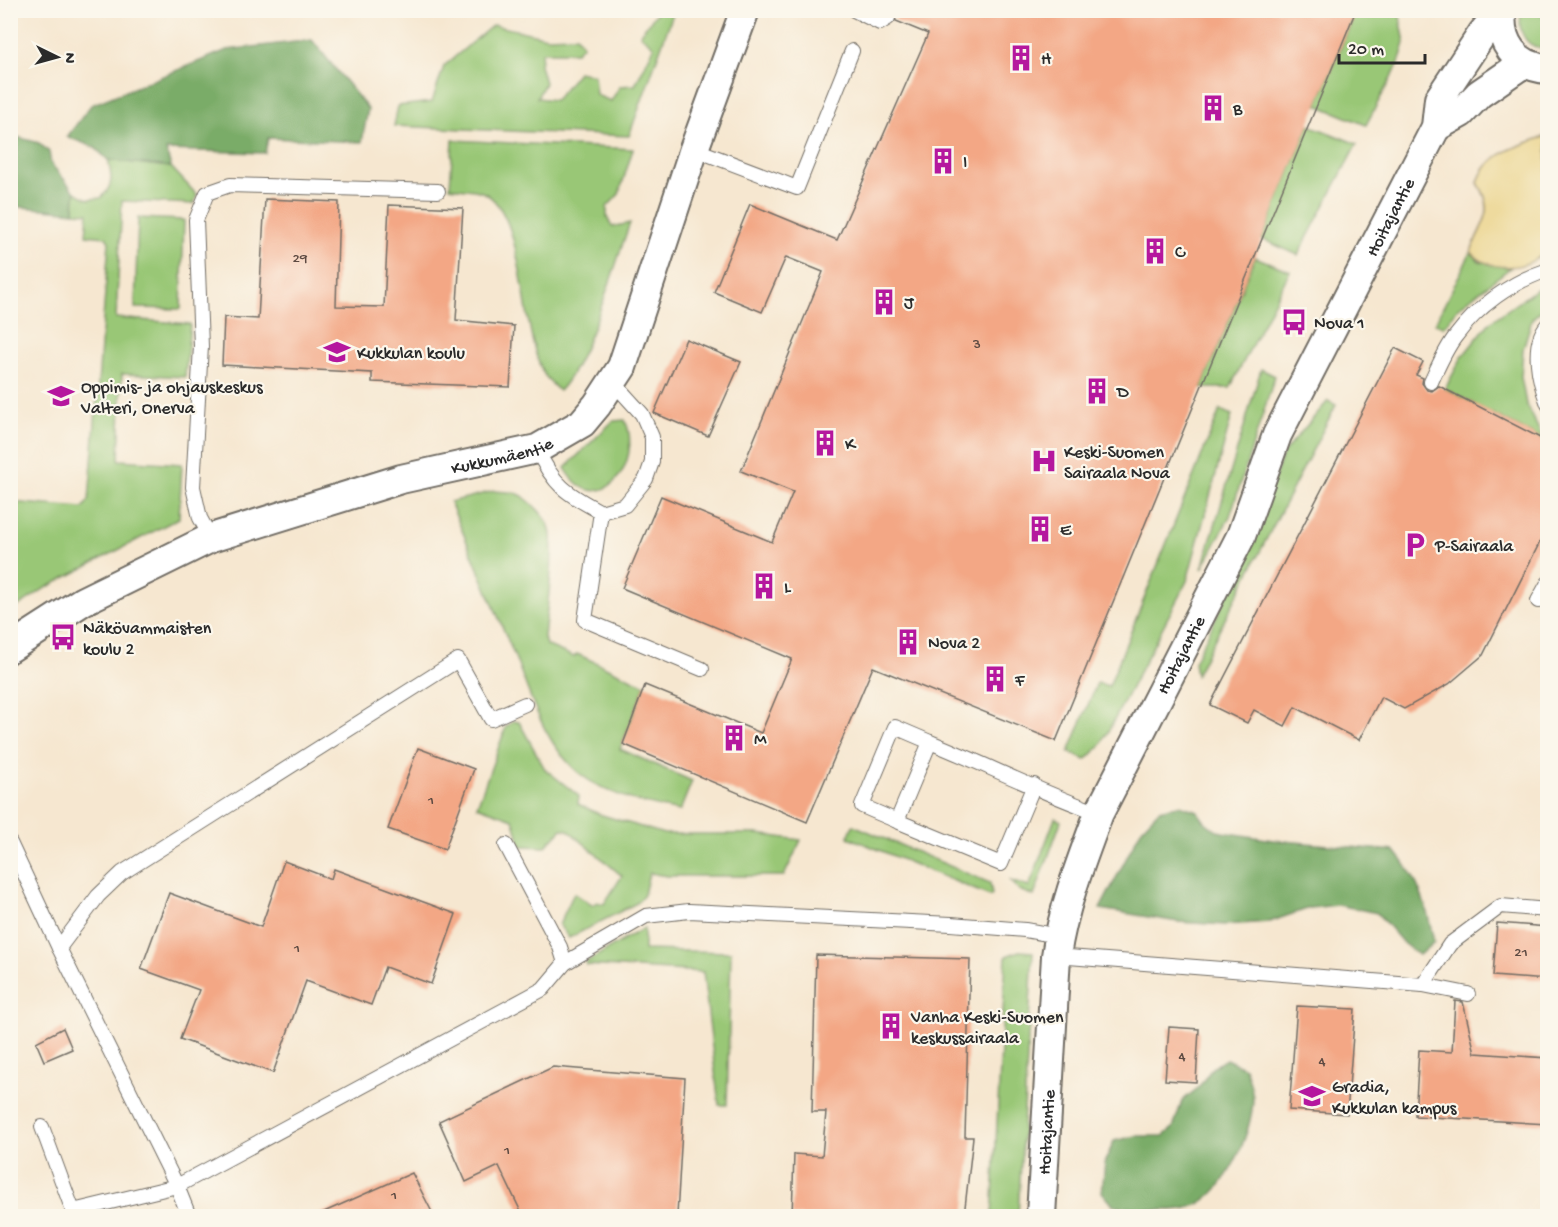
<svg xmlns="http://www.w3.org/2000/svg" width="1558" height="1227" viewBox="0 0 1558 1227" font-family="'Gochi Hand',sans-serif">
	<style>
		.green { fill: #99c776; stroke: #627950; stroke-width: 1.5 }
		.forest { fill: #7aac67; stroke: #526c49; stroke-width: 1.5 }
		.sand { fill: #eeda9e; stroke: #8c8264; stroke-width: 1.5 }
		.building { fill: #f3a785 }
		.lines { fill: none; stroke-linecap: round; stroke-linejoin: round }
		.lane-casing { stroke: #726d65; stroke-width: 16 }
		.street-casing { stroke: #726d65; stroke-width: 32 }
		.lane { stroke: #fff; stroke-width: 14 }
		.street { stroke: #fff; stroke-width: 28 }
		.labels { text-anchor: middle; stroke-width: 4.5; stroke-linejoin: round; paint-order: stroke }
		.number-label { font-size: 15px; fill: #5d4a42 }
		.poi-label { font-size: 18px; fill: #2b2b2b; stroke: #fbf7ec; text-anchor: start }
		.street-label { font-size: 18px; fill: #2b2b2b; stroke: #fbf7ec }
	</style>
	<rect width="100%" height="100%" fill="#fbf7ec"/>
	<filter id="ink" filterUnits="userSpaceOnUse"><feTurbulence type="fractalNoise" baseFrequency=".0167" numOctaves="2"/><feDisplacementMap in="SourceGraphic" scale="12" xChannelSelector="R" yChannelSelector="G"/><feConvolveMatrix kernelMatrix="1 2 1 2 8 2 1 2 1" color-interpolation-filters="sRGB"/></filter>
	<filter id="wash" filterUnits="userSpaceOnUse"><feTurbulence type="fractalNoise" baseFrequency=".008" numOctaves="4" result="noise"/><feDisplacementMap in="SourceGraphic" scale="24" xChannelSelector="R" yChannelSelector="G"/><feGaussianBlur stdDeviation="1.35" result="paint"/><feColorMatrix in="noise" values="0 0 0 0 0 0 0 0 0 0 0 0 0 0 0 0 0 1.4 0 .05"/><feComposite in="paint" operator="in"/></filter>
	<g filter="url(#wash)">
		<rect width="100%" height="100%" fill="#f6e7d0"/>
		<g class="green">
			<polygon points="658,11 674,11 629,136 394,126 398,106 432,102 444,66 493,25 547,37 576,36 583,45 576,52 542,52 540,65 545,83 537,98 555,100 578,72 594,75 596,95 611,101 620,86 635,85 654,47 640,34"/>
			<polygon points="1356,11 1399,11 1405,43 1399,63 1366,125 1317,105"/>
			<path d="M 1522,12 L 1534,12 L 1547,18 L 1547,49 C 1526,49 1516,31 1522,12 Z"/>
			<polygon points="1309,125 1357,144 1298,255 1262,239"/>
			<path d="M 453,140 L 633,149 L 619,194 L 607,207 L 607,217 L 612,227 L 630,223 C 615,264 587,363 559,391 C 554,386 548,380 544,374 C 520,334 527,210 482,192 C 473,188 460,189 450,187 Z"/>
			<path d="M 108,160 L 171,167 L 197,195 L 194,204 L 122,201 L 116,318 L 190,324 L 185,377 L 122,374 L 119,460 L 182,464 L 179,518 L 44,589 L 11,611 L 11,502 L 83,508 L 89,500 L 109,242 L 106,237 L 86,235 L 88,213 L 74,212 L 75,192 L 88,199 L 101,198 C 114,185 112,177 108,160 Z"/>
			<polygon points="138,218 184,220 181,309 135,308"/>
			<polygon points="1471,252 1479,261 1510,268 1458,308 1444,327 1435,323"/>
			<polygon points="1255,257 1290,271 1230,388 1201,388"/>
			<polygon points="1547,286 1547,305 1532,319 1523,349 1521,377 1526,404 1544,440 1445,389 1462,357 1490,322 1537,289"/>
			<polygon points="1261,369 1275,376 1230,516 1202,569"/>
			<polygon points="1328,401 1336,405 1196,675 1194,662 1240,569 1284,452"/>
			<polygon points="1220,410 1232,415 1187,581 1101,745 1086,760 1069,752 1097,683 1109,686"/>
			<path d="M 625,420 C 645,464 597,524 565,468 L 613,421 Z"/>
			<path d="M 494,491 C 504,492 517,491 525,498 C 533,504 546,517 549,526 C 557,550 546,610 544,638 L 546,645 L 574,657 L 577,654 L 645,685 L 620,749 L 692,781 L 680,811 C 647,805 605,795 579,773 C 542,742 530,692 512,650 C 491,600 471,551 450,502 Z"/>
			<polygon points="513,721 519,722 545,769 579,796 578,804 599,814 664,834 757,834 801,840 784,876 667,876 649,873 644,895 637,903 569,938 559,925 574,893 592,905 597,902 604,904 622,876 568,830 562,829 545,847 521,846 513,819 477,806 506,727"/>
			<polygon points="1055,818 1061,821 1034,896 1019,890 1011,881 1029,887"/>
			<polygon points="853,825 990,883 992,894 990,896 848,837"/>
			<polygon points="644,928 644,950 731,952 727,1105 719,1105 703,972 586,965 586,962"/>
			<polygon points="1019,951 1033,952 1018,1216 992,1216 1006,956"/>
		</g>
		<g class="forest">
			<polygon points="312,40 368,109 362,142 268,138 265,153 166,150 171,167 108,160 94,147 67,137 91,105 227,50"/>
			<polygon points="17,137 39,143 49,152 51,164 75,192 74,212 11,206 11,138"/>
			<path d="M 1180,805 L 1197,811 L 1205,822 L 1217,831 L 1273,840 L 1395,851 C 1420,881 1426,904 1434,942 L 1419,955 L 1404,944 L 1377,913 L 1338,905 L 1310,908 L 1269,922 L 1226,925 L 1178,922 L 1100,909 L 1142,828 L 1159,810 Z"/>
			<path d="M 1226,1059 L 1245,1068 C 1248,1077 1253,1089 1253,1099 C 1252,1134 1224,1201 1187,1208 C 1167,1213 1133,1208 1113,1205 L 1102,1192 L 1105,1162 L 1114,1141 L 1136,1136 L 1163,1136 L 1173,1128 L 1182,1101 L 1198,1088 L 1213,1067 Z"/>
		</g>
		<path class="sand" d="M 1547,136 L 1547,250 C 1529,271 1490,273 1471,252 C 1480,222 1498,215 1478,183 C 1485,154 1522,144 1547,136 Z"/>
		<g id="blocks">
			<g class="building">
				<polygon points="893,10 1356,10 1056,741 873,667 807,822 623,744 645,685 761,733 792,659 622,588 661,496 772,542 793,492 741,471 823,272 786,257 762,312 714,292 750,204 837,240 928,34 896,21"/>
				<polygon points="265,199 339,202 336,306 384,307 389,205 463,208 456,320 514,326 510,387 372,382 372,373 222,365 224,317 258,319"/>
				<polygon points="686,339 741,362 708,436 654,413"/>
				<polygon points="1395,348 1423,362 1416,375 1423,378 1422,383 1427,390 1432,391 1439,386 1548,442 1548,526 1483,655 1449,684 1404,709 1381,697 1359,740 1295,707 1285,726 1254,710 1247,723 1210,705"/>
				<polygon points="418,748 474,769 445,849 388,829"/>
				<polygon points="284,861 331,879 334,869 456,914 431,984 385,967 371,1005 306,981 273,1073 180,1039 199,990 141,969 169,893 261,927"/>
				<polygon points="1497,923 1548,927 1548,980 1493,976"/>
				<polygon points="816,955 970,959 965,1137 973,1137 964,1216 792,1216 794,1154 822,1156 826,1112 812,1112"/>
				<polygon points="1455,1001 1463,1002 1475,1053 1548,1058 1548,1124 1415,1116 1419,1050 1452,1052"/>
				<polygon points="1297,1006 1355,1009 1347,1114 1289,1110"/>
				<polygon points="1169,1027 1199,1029 1196,1082 1165,1080"/>
				<polygon points="63,1028 72,1049 44,1061 36,1042"/>
				<polygon points="553,1067 685,1078 677,1216 523,1216 499,1166 466,1182 439,1121"/>
				<polygon points="412,1173 434,1216 315,1216"/>
			</g>
		</g>
	</g>
	<g filter="url(#ink)">
		<use href="#blocks" fill-opacity="0" stroke="#726d65" stroke-width="1.5"/>
		<g class="lines">
			<g class="lane-casing">
				<g id="lane">
					<polyline points="854,10 880,23 888,18"/>
					<polyline points="694,149 797,188 852,51"/>
					<path d="M 1548,324 C 1530,344 1539,381 1548,404"/>
					<path d="M 1431,382 C 1438,367 1445,350 1455,337 C 1478,306 1511,282 1548,270"/>
					<path d="M 537,449 C 553,485 567,494 601,512 L 625,505 L 646,479 L 652,462 L 652,437 L 642,414 L 612,381"/>
					<polyline points="601,512 585,620 702,669"/>
					<polyline points="211,538 200,518 193,487 201,346 196,220 207,193 230,185 438,191"/>
					<polyline points="1538,601 1548,583"/>
					<path d="M 1034,785 L 1001,864 L 897,821 L 930,742 C 987,765 1042,793 1099,813"/>
					<polyline points="897,821 862,806 895,727 930,742"/>
					<polyline points="10,843 59,948 177,1186 189,1216"/>
					<polyline points="506,845 560,947 565,963"/>
					<polyline points="59,948 98,896 122,873 458,660 491,719 525,704"/>
					<polyline points="1056,956 1423,985 1450,944 1501,906 1548,910"/>
					<polyline points="1423,985 1468,994"/>
					<polyline points="42,1127 73,1211 177,1186 543,989 565,963 646,916 689,911 951,924 1025,930 1059,936"/>
				</g>
			</g>
			<g class="street-casing">
				<g id="street">
					<path d="M 1502,10 C 1498,41 1515,67 1548,69"/>
					<polyline points="1436,127 1461,113 1479,94 1524,63"/>
					<path id="s1" d="M 10,648 L 83,601 L 211,538 L 401,479 L 537,449 L 582,423 L 597,405 L 622,367 L 694,149 L 745,10"/>
					<path id="s2" d="M 1041,1216 L 1056,956 C 1063,907 1082,859 1099,813 L 1241,536 L 1277,435 L 1436,127 L 1439,99 L 1482,34 L 1501,10"/>
				</g>
			</g>
			<use href="#lane" class="lane"/>
			<use href="#street" class="street"/>
		</g>
	</g>
	<defs>
		<g id="building-bare" transform="scale(2.07)"><path d="M-4-6H4V6H1V3H-1V6H-4ZM-2.5-4.3h1.7v1.8h-1.7ZM.8-4.3h1.7v1.8H.8ZM-2.5-1h1.7V.8h-1.7ZM.8-1h1.7V.8H.8Z" fill="#b5179e" stroke="#fbf7ec" stroke-width="2.5" paint-order="stroke"/></g>
		<g id="bus-bare" transform="scale(2.07)"><path d="M-5-6H5V4H4V6H2V4H-2V6H-4V4H-5ZM-3.5-4V0h7V-4ZM-3.5 1.2v1.5H-2V1.2ZM2 1.2v1.5H3.5V1.2Z" fill="#b5179e" stroke="#fbf7ec" stroke-width="2.5" paint-order="stroke"/></g>
		<g id="school-bare" transform="scale(2.07)"><path d="M0-5L7-2L0 1L-7-2ZM-4 1L0 2.5L4 1V4Q0 6-4 4Z" fill="#b5179e" stroke="#fbf7ec" stroke-width="2.5" paint-order="stroke"/></g>
		<g id="hospital-bare" transform="scale(2.07)"><path d="M-5-5h3v3.5h4V-5h3V5h-3V1.5h-4V5h-3Z" fill="#b5179e" stroke="#fbf7ec" stroke-width="2.5" paint-order="stroke"/></g>
		<g id="parking-bare" transform="scale(2.07)"><path d="M-3.5-5.5H1a3.5 3.5 0 0 1 0 7H-1V5.5H-3.5ZM-1-3.4V-.6H.8a1.4 1.4 0 0 0 0-2.8Z" fill="#b5179e" stroke="#fbf7ec" stroke-width="2.5" paint-order="stroke"/></g>
		<g id="university-bare" transform="scale(2.07)"><path d="M0-5L7-2L0 1L-7-2ZM-4 1L0 2.5L4 1V4Q0 6-4 4Z" fill="#b5179e" stroke="#fbf7ec" stroke-width="2.5" paint-order="stroke"/></g>
	</defs>
	<g fill-rule="evenodd">
		<use href="#building-bare" x="1021" y="58"/>
		<use href="#building-bare" x="1213" y="108"/>
		<use href="#building-bare" x="943" y="161"/>
		<use href="#building-bare" x="1155" y="251"/>
		<use href="#building-bare" x="884" y="302"/>
		<use href="#bus-bare" x="1294" y="322"/>
		<use href="#school-bare" x="337" y="352"/>
		<use href="#building-bare" x="1097" y="391"/>
		<use href="#school-bare" x="61" y="396"/>
		<use href="#building-bare" x="825" y="443"/>
		<use href="#hospital-bare" x="1044" y="461"/>
		<use href="#building-bare" x="1040" y="529"/>
		<use href="#parking-bare" x="1415" y="545"/>
		<use href="#building-bare" x="764" y="586"/>
		<use href="#bus-bare" x="63" y="637"/>
		<use href="#building-bare" x="908" y="642"/>
		<use href="#building-bare" x="995" y="679"/>
		<use href="#building-bare" x="734" y="738"/>
		<use href="#building-bare" x="891" y="1026"/>
		<use href="#university-bare" x="1312" y="1096"/>
	</g>
	<g class="labels">
		<g class="number-label">
			<text x="300" y="262">29</text>
			<text x="977" y="348">3</text>
			<text x="431" y="804">1</text>
			<text x="297" y="952">1</text>
			<text x="1521" y="956">21</text>
			<text x="1182" y="1060">4</text>
			<text x="1322" y="1065">4</text>
			<text x="507" y="1154">1</text>
			<text x="394" y="1199">1</text>
		</g>
		<g class="poi-label">
			<text x="1041" y="64">H</text>
			<text x="1233" y="114">B</text>
			<text x="963" y="167">I</text>
			<text x="1175" y="257">C</text>
			<text x="904" y="308">J</text>
			<text x="1314" y="328">Nova 1</text>
			<text x="357" y="358">Kukkulan koulu</text>
			<text x="81" y="392">Oppimis- ja ohjauskeskus<tspan x="81" dy="21">Valteri, Onerva</tspan></text>
			<text x="1117" y="397">D</text>
			<text x="845" y="449">K</text>
			<text x="1064" y="457">Keski-Suomen<tspan x="1064" dy="21">Sairaala Nova</tspan></text>
			<text x="1060" y="535">E</text>
			<text x="1435" y="551">P-Sairaala</text>
			<text x="784" y="592">L</text>
			<text x="83" y="633">Näkövammaisten<tspan x="83" dy="21">koulu 2</tspan></text>
			<text x="928" y="648">Nova 2</text>
			<text x="1015" y="685">F</text>
			<text x="754" y="744">M</text>
			<text x="911" y="1022">Vanha Keski-Suomen<tspan x="911" dy="21">keskussairaala</tspan></text>
			<text x="1332" y="1092">Gradia,<tspan x="1332" dy="21">Kukkulan kampus</tspan></text>
		</g>
		<g class="street-label">
			<text dy="6" stroke="none"><textPath href="#s2" startOffset="1074">Hoitajantie</textPath></text>
			<text dy="6" stroke="none"><textPath href="#s1" startOffset="532">Kukkumäentie</textPath></text>
			<text dy="6" stroke="none"><textPath href="#s2" startOffset="588">Hoitajantie</textPath></text>
			<text dy="6" stroke="none"><textPath href="#s2" startOffset="84">Hoitajantie</textPath></text>
		</g>
	</g>
	<rect width="1558" height="1227" fill="none" stroke="#fbf7ec" stroke-width="36"/>
	<g transform="translate(57 57) rotate(95)" stroke="#fbf7ec" stroke-width="4.5" paint-order="stroke">
	<path d="M0-4.5L10 22L0 15L-10 22Z" fill="#2b2b2b"/>
	<text y="-9" font-size="16" font-weight="bold" text-anchor="middle" fill="#2b2b2b">N</text>
	</g>
	<path d="M1339 54v9h86v-9" fill="none" stroke="#2b2b2b" stroke-width="3"/>
	<text x="1348" y="54" font-size="18" fill="#2b2b2b" stroke="#fbf7ec" stroke-width="4.5" paint-order="stroke">20 m</text>
</svg>
